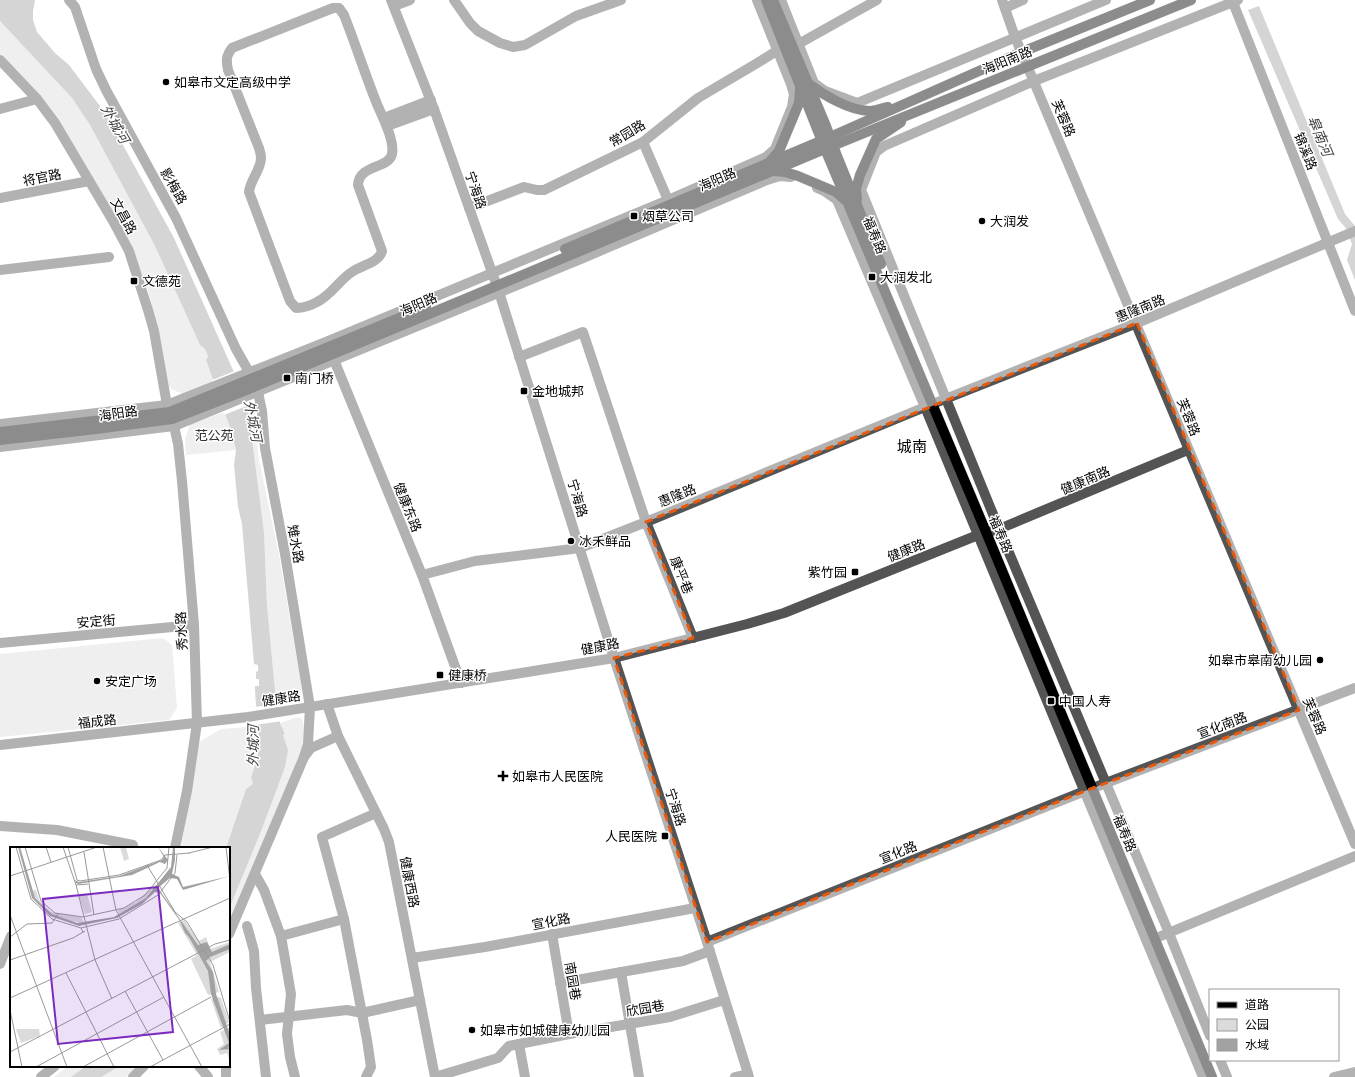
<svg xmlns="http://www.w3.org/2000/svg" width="1355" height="1077" viewBox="0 0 1355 1077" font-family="'Fira Sans','Noto Sans SC',sans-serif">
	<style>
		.green { fill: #dbdbdb }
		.water { fill: #a2a2a2 }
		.pier { fill: #fff }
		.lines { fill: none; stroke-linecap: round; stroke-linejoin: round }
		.major-casing { stroke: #dbdbdb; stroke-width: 11 }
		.minor { stroke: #545454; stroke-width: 10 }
		.major { stroke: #000; stroke-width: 10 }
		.marked { fill: none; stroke: #e8590c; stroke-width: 3; stroke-dasharray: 8 5; stroke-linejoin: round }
		.poi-dot { fill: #000; stroke: #fff; stroke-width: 1.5 }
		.labels { text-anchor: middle; stroke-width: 3; stroke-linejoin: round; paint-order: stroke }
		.street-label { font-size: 13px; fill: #000; stroke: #fff }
		.poi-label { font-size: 13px; fill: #000; stroke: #fff; text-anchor: start }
		.park-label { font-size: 13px; fill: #323232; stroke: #fff }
		.water-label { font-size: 14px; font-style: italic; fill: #434343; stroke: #fff }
		.quarter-label { font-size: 15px; fill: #000; stroke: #fff }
		.inset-road { fill: none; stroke: #999; stroke-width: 1 }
		.view { fill: #7b2cbf; fill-opacity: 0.15; stroke: #7b2cbf; stroke-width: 2 }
		.inset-edge { fill: none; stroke: #000; stroke-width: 2 }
	</style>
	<rect width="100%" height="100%" fill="#fff"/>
	<g class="green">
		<polygon points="0,21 72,98 90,125 155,246 200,345 205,349 208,358 206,361 213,378 212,384 183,394 171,389 166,382 154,317 148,290 137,263 44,102 0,56"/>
		<polygon points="254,405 258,455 279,555 297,660 302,683 300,698 290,701 276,701 267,605 264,532 248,408"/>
		<polygon points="225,412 232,433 236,450 186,455 185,440 190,424"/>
		<polygon points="163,638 172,645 177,708 169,720 1,737 0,736 0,654"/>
		<path d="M 298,717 L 302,719 C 307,734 301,749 297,764 L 229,926 L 229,909 L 260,834 L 288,750 L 283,735 L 285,734 L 280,723 Z"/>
		<path d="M 258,726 C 260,746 257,758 251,777 L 254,784 L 246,789 L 226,848 L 181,848 L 188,804 L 199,742 L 221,729 Z"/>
		<polygon points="68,1066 86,1066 71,1077 54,1077"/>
		<polygon points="120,1066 137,1066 126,1077 101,1077"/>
	</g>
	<g class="water">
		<path d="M 0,0 L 35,0 L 33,11 L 33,20 L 37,32 L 55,53 L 69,65 L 106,114 L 174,238 L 233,370 L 248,408 L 264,532 L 267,605 L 276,701 L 280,723 L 285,734 L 283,735 L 288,750 L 285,767 L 260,834 L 229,909 L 229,848 L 226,848 L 246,789 L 253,784 L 251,777 C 255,765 260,753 259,740 C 259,723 255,705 255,686 L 259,686 L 259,679 L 256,679 L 256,672 L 258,671 L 258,665 L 254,664 L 242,524 L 238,507 L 234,465 L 236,450 L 232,433 L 206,360 L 208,357 L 205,349 L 200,345 L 155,246 L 90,125 L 72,98 L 0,21 Z"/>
		<polygon points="1259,6 1345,214 1355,226 1355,280 1347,260 1352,244 1345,227 1338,219 1248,10"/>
		<polygon points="86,1066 120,1066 101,1077 71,1077"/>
	</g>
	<g class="pier">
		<polygon points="235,371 249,405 224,415 212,380"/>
		<polygon points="278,704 282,721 255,725 253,707"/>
	</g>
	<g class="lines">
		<g class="major-casing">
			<g id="major">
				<polyline points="766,0 825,149 986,532 1212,1077"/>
				<polyline points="773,0 826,126 837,156 881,264"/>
				<path d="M 809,84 C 825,96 849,110 869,111 C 875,111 882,108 888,107"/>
				<polyline points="771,160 779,151 799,103 800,89"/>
				<polyline points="774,171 785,172 798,176 836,192 845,200"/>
				<polyline points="857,200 856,189 860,175 876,139 901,122"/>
				<polyline points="565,249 830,137 1022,52 1150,0"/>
				<polyline points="0,432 170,412 426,307"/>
				<polyline points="0,440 96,429 172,419 249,389 825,149 1191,0"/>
			</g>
		</g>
		<g class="minor">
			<polyline points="69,0 75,7 96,69 106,90 176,218 236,349 249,372 258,392 262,411 265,448 285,554 310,707 308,744 304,757"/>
			<polyline points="391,0 434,109 499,292 614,658 707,942 749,1077"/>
			<polyline points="454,0 470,23 478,31 500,43 513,47 525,45 576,16 621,0"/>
			<polyline points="781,0 814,83 825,91 857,103 1106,0"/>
			<polyline points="1002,0 1015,37 1355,844"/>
			<polyline points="1232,0 1355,311"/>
			<polyline points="394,6 410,0"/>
			<path d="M 333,8 L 339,8 L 344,15 C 355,43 364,71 375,99 C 380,113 395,139 392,154 C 389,169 359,164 358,185 L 382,251 C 379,262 364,265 355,270 C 339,279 333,294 317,302 C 310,306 304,308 296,308 L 290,301 L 249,192 C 250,180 261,170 261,158 C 261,155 260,151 259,148 L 228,70 C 226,60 226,56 232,48 Z"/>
			<polyline points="1005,8 1023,0"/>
			<polyline points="793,47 877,0"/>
			<polyline points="0,60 37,99 55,123 113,221 129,251 148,310 154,331 167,405 174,426 178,444 182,481 194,625 197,723 187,791 175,848"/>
			<polyline points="0,109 37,99"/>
			<polyline points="384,118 431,100"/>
			<polyline points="387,126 434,109"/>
			<polyline points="643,142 668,200"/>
			<polyline points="817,188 824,191 837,200 925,407 1203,1077"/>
			<polyline points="0,198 89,181"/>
			<polyline points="469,208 524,187 537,190 544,190 643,142 698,98 754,65 783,47"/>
			<polyline points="0,270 109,257"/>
			<polyline points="332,355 422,575 461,683"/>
			<polyline points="519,357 583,332 646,522 693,638"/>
			<polyline points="0,424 167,405 326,342 668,200 766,157 775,149 792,107 794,94 791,84 757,0"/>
			<polyline points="0,447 174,426 583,258 767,180 780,176 791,177"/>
			<polyline points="422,575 475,561 580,548 646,522 925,407 1137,323 1355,231"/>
			<polyline points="0,643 194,625"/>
			<polyline points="327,704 338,736 384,829 389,842 435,1077"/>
			<polyline points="0,745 248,717 614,658 747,624 784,613 978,535 999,529 1188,450"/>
			<polyline points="0,826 57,830 133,845 132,848"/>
			<polyline points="255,874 264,890 281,936 291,994 287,1034 290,1057 295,1077"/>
			<polyline points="247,926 254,951 256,988 266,1077"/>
			<polyline points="229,934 304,757 311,748 338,736"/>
			<polyline points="552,934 569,1034"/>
			<polyline points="281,936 344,919"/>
			<polyline points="1161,936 1355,856"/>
			<polyline points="707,942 1085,791 1355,688"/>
			<polyline points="412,958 485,947 695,908"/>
			<polyline points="0,964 11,936"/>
			<polyline points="621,972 639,1077"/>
			<polyline points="560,983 683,961 710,951"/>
			<polyline points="260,1020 347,1010 362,1013 420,1000"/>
			<polyline points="1210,1036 1169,933 999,529 861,190 876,152 884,146 1034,81 1238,0"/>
			<polyline points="519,1044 525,1077"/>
			<polyline points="1220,1060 1227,1077"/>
			<polyline points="199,1066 208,1077"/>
			<polyline points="41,1077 55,1066"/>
			<polyline points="133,1077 144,1066"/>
			<polyline points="226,1077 226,1066"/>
			<polyline points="366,1077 371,1067 367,1040 344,919 322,837 376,813"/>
			<polyline points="435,1077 498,1058 509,1046 569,1034 670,1017 724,1000"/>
			<polyline points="735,1077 748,1074"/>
			<polyline points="1334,1077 1355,1072"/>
		</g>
		<use href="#major" class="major"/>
	</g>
	<path d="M0 0H1355V1077H0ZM 1137,323 L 1299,710 L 1085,791 L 707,942 L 614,658 L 693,638 L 646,522 Z" fill="#fff" fill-opacity=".55" fill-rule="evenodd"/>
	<path class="marked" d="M 1137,323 L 1299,710 L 1085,791 L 707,942 L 614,658 L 693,638 L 646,522 Z"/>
	<g class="poi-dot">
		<circle cx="166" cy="82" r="4"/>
		<rect x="630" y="212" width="8" height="8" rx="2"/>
		<circle cx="982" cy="221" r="4"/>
		<rect x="868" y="273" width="8" height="8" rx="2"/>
		<rect x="130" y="277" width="8" height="8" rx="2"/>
		<rect x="283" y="374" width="8" height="8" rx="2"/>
		<rect x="520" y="387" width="8" height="8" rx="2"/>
		<circle cx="571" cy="541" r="4"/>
		<rect x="851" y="568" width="8" height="8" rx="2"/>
		<circle cx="1320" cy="660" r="4"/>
		<rect x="436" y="671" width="8" height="8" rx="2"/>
		<circle cx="97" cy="681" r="4"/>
		<rect x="1047" y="697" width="8" height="8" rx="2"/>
		<path d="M501 770h4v4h4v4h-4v4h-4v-4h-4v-4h4z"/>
		<rect x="661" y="832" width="8" height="8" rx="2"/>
		<circle cx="472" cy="1030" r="4"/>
	</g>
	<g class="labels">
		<g class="street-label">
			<text transform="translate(1007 60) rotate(-22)" y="5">海阳南路</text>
			<text transform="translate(1064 118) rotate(67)" y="5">芙蓉路</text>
			<text transform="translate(627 133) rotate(-31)" y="5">常园路</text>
			<text transform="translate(1306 151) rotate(68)" y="5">锦溪路</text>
			<text transform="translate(42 177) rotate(-11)" y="5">将官路</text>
			<text transform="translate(717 179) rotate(-23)" y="5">海阳路</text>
			<text transform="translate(174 186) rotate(60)" y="5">影梅路</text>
			<text transform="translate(476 190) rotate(71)" y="5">宁海路</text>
			<text transform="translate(124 216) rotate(61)" y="5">文昌路</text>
			<text transform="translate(875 235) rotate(67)" y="5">福寿路</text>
			<text transform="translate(418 304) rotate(-23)" y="5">海阳路</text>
			<text transform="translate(1140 308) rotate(-22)" y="5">惠隆南路</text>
			<text transform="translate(118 413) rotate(-8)" y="5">海阳路</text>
			<text transform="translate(1189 417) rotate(68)" y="5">芙蓉路</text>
			<text transform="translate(1085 480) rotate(-23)" y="5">健康南路</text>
			<text transform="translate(677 495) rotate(-22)" y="5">惠隆路</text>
			<text transform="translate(578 498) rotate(73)" y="5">宁海路</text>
			<text transform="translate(408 507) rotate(68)" y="5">健康东路</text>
			<text transform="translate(1001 534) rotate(67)" y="5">福寿路</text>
			<text transform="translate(296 544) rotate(80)" y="5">雉水路</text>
			<text transform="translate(906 550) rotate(-22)" y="5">健康路</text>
			<text transform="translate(682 575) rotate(68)" y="5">康平巷</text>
			<text transform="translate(96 621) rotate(-5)" y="5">安定街</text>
			<text transform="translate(181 631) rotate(-93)" y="5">秀水路</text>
			<text transform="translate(600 646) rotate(-11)" y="5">健康路</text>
			<text transform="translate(281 698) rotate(-9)" y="5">健康路</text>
			<text transform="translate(1315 716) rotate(67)" y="5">芙蓉路</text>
			<text transform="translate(97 721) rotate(-6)" y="5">福成路</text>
			<text transform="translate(1222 725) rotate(-21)" y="5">宣化南路</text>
			<text transform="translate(676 807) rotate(72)" y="5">宁海路</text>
			<text transform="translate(1125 833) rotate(67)" y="5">福寿路</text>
			<text transform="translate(898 852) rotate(-22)" y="5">宣化路</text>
			<text transform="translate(410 882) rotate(79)" y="5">健康西路</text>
			<text transform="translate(551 921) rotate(-11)" y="5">宣化路</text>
			<text transform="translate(573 981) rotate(80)" y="5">南园巷</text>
			<text transform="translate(645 1008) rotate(-10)" y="5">欣园巷</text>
		</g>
		<g class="poi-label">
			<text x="174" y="87">如皋市文定高级中学</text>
			<text x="642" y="221">烟草公司</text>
			<text x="990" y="226">大润发</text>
			<text x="880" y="282">大润发北</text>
			<text x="142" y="286">文德苑</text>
			<text x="295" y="383">南门桥</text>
			<text x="532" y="396">金地城邦</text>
			<text x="579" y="546">冰禾鲜品</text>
			<text x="847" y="577" text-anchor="end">紫竹园</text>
			<text x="1312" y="665" text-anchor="end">如皋市皋南幼儿园</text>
			<text x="448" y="680">健康桥</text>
			<text x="105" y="686">安定广场</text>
			<text x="1059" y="706">中国人寿</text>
			<text x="512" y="781">如皋市人民医院</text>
			<text x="657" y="841" text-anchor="end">人民医院</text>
			<text x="480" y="1035">如皋市如城健康幼儿园</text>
		</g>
		<g class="park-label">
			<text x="214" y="440">范公苑</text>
		</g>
		<g class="water-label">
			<text transform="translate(115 124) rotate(60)" y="5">外城河</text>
			<text transform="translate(1320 136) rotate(67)" y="5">皋南河</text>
			<text transform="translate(253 421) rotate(79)" y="5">外城河</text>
			<text transform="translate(253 746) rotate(-89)" y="5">外城河</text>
		</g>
		<g class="quarter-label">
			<text x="912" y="452">城南</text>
		</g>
	</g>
	<g transform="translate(10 847)">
		<rect width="220" height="220" fill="#fff"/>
		<path d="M 110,0 L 116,0 L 119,12 L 114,14 ZM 146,37 L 147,39 L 136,51 L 109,67 L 108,63 L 126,55 ZM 26,43 L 29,53 L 41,65 L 71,70 L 74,76 L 54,73 L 42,67 L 25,51 L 21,44 ZM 77,47 L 82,65 L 75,67 L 69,49 ZM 174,73 L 189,94 L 196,90 L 200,102 L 220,95 L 220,105 L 200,115 L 209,145 L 198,148 L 181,112 L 187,108 L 168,76 ZM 208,150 L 211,151 L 219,175 L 211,181 L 201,152 ZM 218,181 L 220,181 L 220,215 L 217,206 L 210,208 L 207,202 L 214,197 L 210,185 ZM 6,182 L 29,182 L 30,189 L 11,196 Z" fill="#dbdbdb"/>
		<path d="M 8,0 L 10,0 L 25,51 L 42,67 L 67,76 L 104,70 L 136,51 L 161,20 L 163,0 L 165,0 L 165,13 L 162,27 L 169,30 L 173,40 L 220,29 L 173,43 L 167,32 L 160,31 L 148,41 L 188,98 L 197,95 L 202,105 L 220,97 L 220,102 L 200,110 L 196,114 L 203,125 L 206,147 L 220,188 L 220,199 L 218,200 L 220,202 L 209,203 L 219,196 L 201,147 L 198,124 L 179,90 L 175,86 L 170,74 L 150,46 L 145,45 L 132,57 L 107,71 L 69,79 L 40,69 L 22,51 ZM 54,0 L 65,33 L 69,35 L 109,29 L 152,13 L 154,10 L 148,0 L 158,13 L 155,17 L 150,15 L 122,28 L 68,37 L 66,36 Z" fill="#a2a2a2"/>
		<path class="inset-road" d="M 6,0 L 21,52 L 42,72 L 71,81 L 73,85M 15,0 L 31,54 L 45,66 L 73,70 L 114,61 L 135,48 L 157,21 L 159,0M 36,0 L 41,15M 53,0 L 66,38 L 85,113 L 102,152M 58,0 L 67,33 L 70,34 L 109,28 L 151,13 L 155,8 L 180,6M 93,0 L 106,63 L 192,220M 216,0 L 220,33M 74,5 L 84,68M 179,6 L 203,0M 137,18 L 165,65 L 177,75 L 203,118 L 220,175M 0,29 L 87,0M 66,38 L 78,37M 0,68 L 57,220M 71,81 L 109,72 L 148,48 L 165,26 L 167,8M 0,90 L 17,77 L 42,76 L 48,67M 0,113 L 63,91 L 75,84M 56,126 L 104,220M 115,144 L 153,213M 0,151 L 220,51M 0,163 L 12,220M 0,205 L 205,97 L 220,93M 26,220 L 154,150M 73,220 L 201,150M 140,220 L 220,177"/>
		<path class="view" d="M 148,40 L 163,185 L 48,197 L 33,52 Z"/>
		<rect width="220" height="220" class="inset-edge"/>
	</g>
	<rect x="1209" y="989" width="130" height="72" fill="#ffffff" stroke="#999999"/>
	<rect x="1217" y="1002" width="20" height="6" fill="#000000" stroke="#999999"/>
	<text x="1245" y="1009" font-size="12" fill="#000000">道路</text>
	<rect x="1217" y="1019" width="20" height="12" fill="#dbdbdb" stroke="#999999"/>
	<text x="1245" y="1029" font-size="12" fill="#000000">公园</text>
	<rect x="1217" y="1039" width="20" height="12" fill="#a2a2a2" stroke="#999999"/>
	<text x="1245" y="1049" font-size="12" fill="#000000">水域</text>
</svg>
